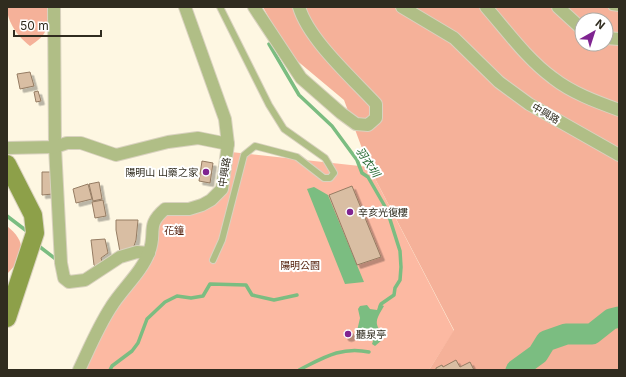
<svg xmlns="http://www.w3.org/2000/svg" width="626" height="377" viewBox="0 0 626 377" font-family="Inter,'Noto Sans TC',sans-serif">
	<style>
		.green { fill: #fcb9a2 }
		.forest { fill: #f5b199; fill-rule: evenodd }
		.water { fill: #7bbd81 }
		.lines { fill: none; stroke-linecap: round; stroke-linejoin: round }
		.stream { stroke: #7bbd81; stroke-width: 3.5 }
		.river { stroke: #7bbd81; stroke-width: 21 }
		.building { fill: #d9bea3; stroke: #957c63; filter: url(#shadow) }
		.lane-casing { stroke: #d9d2bf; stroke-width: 8 }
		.street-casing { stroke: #d9d2bf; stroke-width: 14 }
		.secondary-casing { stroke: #d9d2bf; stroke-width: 20 }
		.lane { stroke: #b0be86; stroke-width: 6 }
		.street { stroke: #b0be86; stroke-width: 12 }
		.secondary { stroke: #8da049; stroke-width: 18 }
		.poi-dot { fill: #7f2491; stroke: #fff; stroke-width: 1.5 }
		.labels { text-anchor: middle; stroke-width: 4; stroke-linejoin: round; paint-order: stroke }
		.street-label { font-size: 10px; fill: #302c1f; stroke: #fff }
		.poi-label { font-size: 10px; fill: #302c1f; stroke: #fff; text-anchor: start }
		.park-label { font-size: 10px; fill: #57230f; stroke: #fff }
		.water-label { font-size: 11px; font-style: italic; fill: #22652d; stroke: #fff }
	</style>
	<defs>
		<filter id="shadow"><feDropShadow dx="3.5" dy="3.5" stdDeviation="0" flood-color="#0004"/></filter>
	</defs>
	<rect width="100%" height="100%" fill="#fef7e2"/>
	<polygon class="green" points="231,152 369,167 454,331 429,370 84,370 111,314 153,260 157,248 156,227 161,217 219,200"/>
	<g class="forest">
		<path d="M 7,7 L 48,7 C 48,29 48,34 30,46 C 18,37 7,22 7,7 Z"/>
		<path d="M 263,7 L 619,7 L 619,370 L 429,370 L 454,330 L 369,167 L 344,100 L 289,54 ZM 582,20 L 606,20 L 606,44 L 582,44 Z"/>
		<path d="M 7,226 C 27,242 25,256 7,274 Z"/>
	</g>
	<g class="water">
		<polygon points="314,187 328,195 364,282 345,284 307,189"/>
		<path d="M 379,304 L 384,306 C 376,320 373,323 384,336 L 382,340 L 375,346 L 372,344 L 373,341 L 368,335 L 357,331 L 360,318 L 358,309 L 360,306 L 367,305 L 370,309 L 377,310 Z"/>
	</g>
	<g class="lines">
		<g class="stream">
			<polyline points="269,44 299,95 332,126 357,160 362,173 368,177 387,210 400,251 401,267 400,280 395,288 394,295 381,304 380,308"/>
			<polyline points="7,216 28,232"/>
			<polyline points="40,247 57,260"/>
			<polyline points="110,370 112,366 132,351 138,343 147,319 165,302 177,296 191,298 203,296 210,284 246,285 252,295 274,300 297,295"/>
			<path d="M 299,370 C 323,358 341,346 369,352"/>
		</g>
		<polyline class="river" points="516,370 538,354 546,341 566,334 592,334 611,319 619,317"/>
	</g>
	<g class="building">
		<polygon points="30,72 34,86 20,89 17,74"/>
		<polygon points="38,91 41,101 36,102 34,92"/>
		<polygon points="202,161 213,163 210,183 199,181"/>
		<polygon points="42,172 53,172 53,194 42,195"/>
		<polygon points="99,182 102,199 93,201 89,184"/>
		<polygon points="88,184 92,199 76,203 73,189"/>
		<polygon points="352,186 381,257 357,265 329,195"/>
		<polygon points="103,200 106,216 95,218 92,202"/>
		<polygon points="116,220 138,220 136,240 133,249 120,252 116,230"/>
		<polygon points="105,239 108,253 101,258 103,264 97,268 94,265 91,240"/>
		<circle cx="348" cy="334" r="4"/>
		<polygon points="456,360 460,367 470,362 474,370 436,370 436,368 442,365 443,367"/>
	</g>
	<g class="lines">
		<g class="lane-casing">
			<g id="lane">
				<polyline points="612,7 619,8"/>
				<polyline points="213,260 222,240 244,155 255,146 297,157 324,178 330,178 334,173 325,158 284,129 269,105 220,7"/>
			</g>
		</g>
		<g class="street-casing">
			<g id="street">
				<polyline points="54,7 55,147 61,263 64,278 69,282 85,280 120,257 137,252 149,253"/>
				<path d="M 254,7 L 301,78 L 341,113 L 356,124 L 368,125 L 376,118 L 376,104 C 352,78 309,40 299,7"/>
				<polyline points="402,7 454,38 499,82 529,104 619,155"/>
				<path d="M 486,7 C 507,31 527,59 553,78 C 572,93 597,102 619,110"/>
				<polyline points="558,7 582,29"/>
				<polyline points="606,38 619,39"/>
				<polyline points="7,148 55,147 67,143 81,143 116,155 168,142 198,138 228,144"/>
				<path d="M 79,370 C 89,349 98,327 111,307 C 122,289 142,272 149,252 C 157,232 145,226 165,209 L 189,209 L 202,205 L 211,200 L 222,189 L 228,144 L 225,119 L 185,7"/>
			</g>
		</g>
		<g class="secondary-casing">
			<polyline id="secondary" points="7,164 33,215 35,233 7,318"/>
		</g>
		<use href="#lane" class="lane"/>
		<use href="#street" class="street"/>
		<use href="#secondary" class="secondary"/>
	</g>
	<g class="poi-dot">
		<circle cx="206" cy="172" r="4"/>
		<circle cx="350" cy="212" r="4"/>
		<circle cx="348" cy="334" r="4"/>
	</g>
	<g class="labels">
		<g class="street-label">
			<text transform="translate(546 113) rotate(30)" y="4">中興路</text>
			<text transform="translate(224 172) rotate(-81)" y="4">中興路</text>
		</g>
		<g class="poi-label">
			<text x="198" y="176" text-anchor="end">陽明山 山藥之家</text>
			<text x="358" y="216">辛亥光復樓</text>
			<text x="356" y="338">聽泉亭</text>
		</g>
		<g class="park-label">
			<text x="174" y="234">花鐘</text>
			<text x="300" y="269">陽明公園</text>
		</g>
		<g class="water-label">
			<text transform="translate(368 162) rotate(56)" y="4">羽衣圳</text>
		</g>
	</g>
	<rect width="626" height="377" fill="none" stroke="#302c1f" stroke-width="16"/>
	<g transform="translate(594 32) rotate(39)"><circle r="19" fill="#ffffff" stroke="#acaba5"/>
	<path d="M0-3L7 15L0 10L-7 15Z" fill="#7f2491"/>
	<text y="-6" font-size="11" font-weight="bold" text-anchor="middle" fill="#302c1f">N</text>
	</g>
	<path d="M14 30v6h87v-6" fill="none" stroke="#302c1f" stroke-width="2"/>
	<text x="20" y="30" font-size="12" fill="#302c1f" stroke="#ffffff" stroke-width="3" paint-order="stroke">50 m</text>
</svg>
